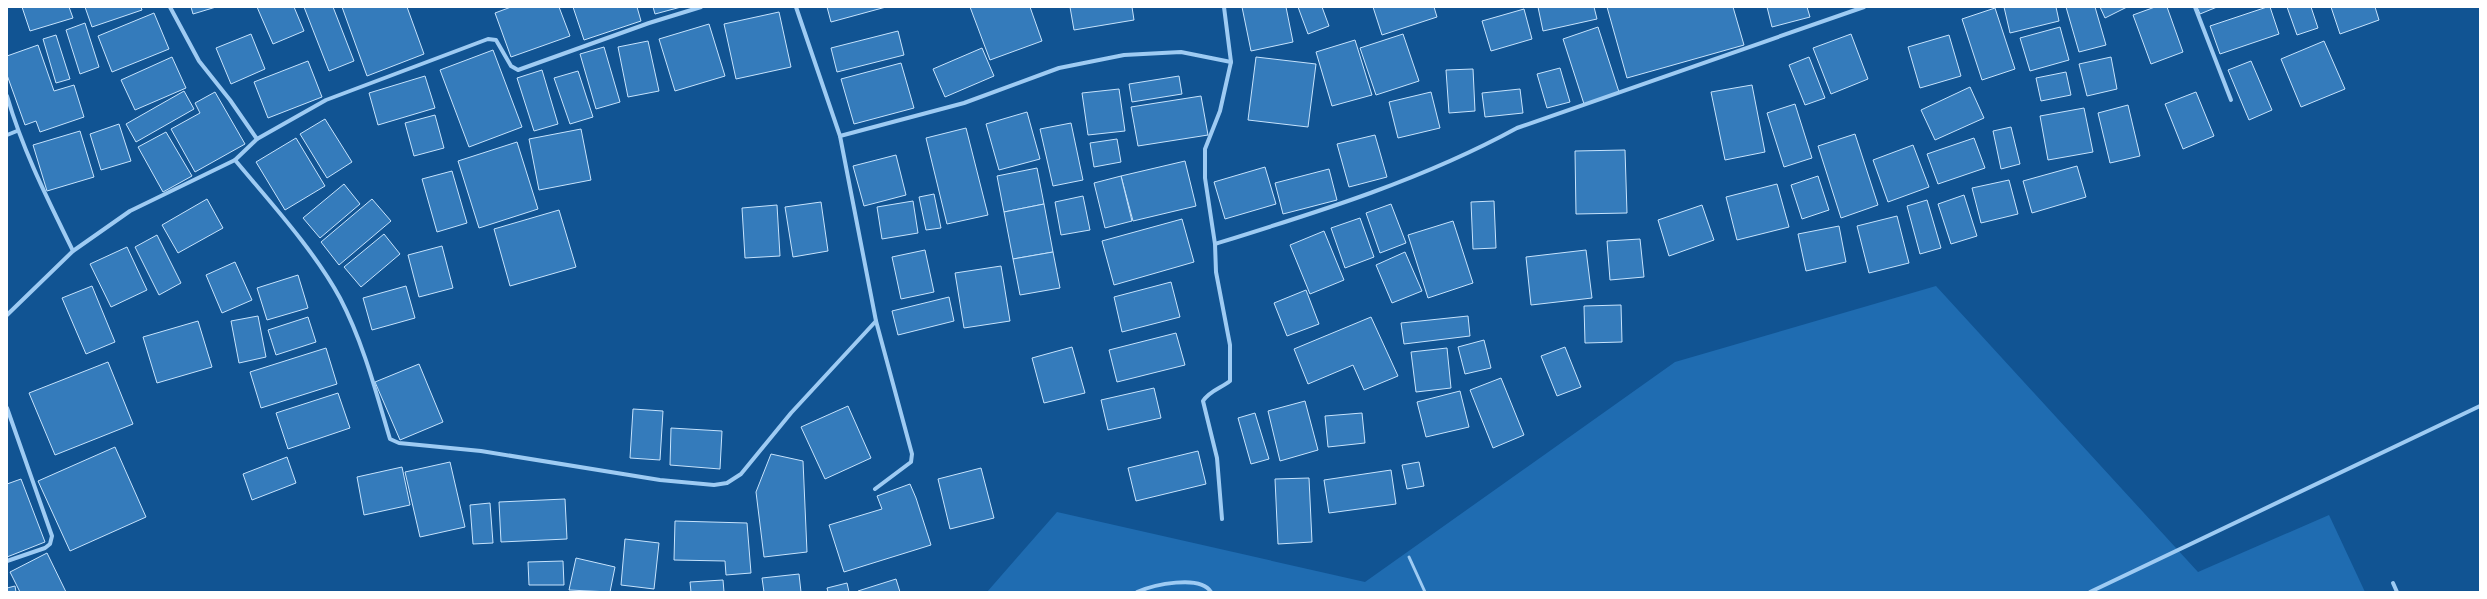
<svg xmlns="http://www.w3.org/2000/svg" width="2487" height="599" viewBox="0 0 2487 599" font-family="Karla,sans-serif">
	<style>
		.green { fill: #1f6cb1 }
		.building { fill: #347bbb; stroke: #c6e3fd }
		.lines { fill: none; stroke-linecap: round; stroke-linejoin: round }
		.lane { stroke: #9ecbf3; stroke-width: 3 }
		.street { stroke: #9ecbf3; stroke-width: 4 }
	</style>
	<rect width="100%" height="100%" fill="#115493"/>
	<polygon class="green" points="1936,286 2198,572 2329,515 2365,592 987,592 1057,512 1365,582 1675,362"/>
	<g class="building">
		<polygon points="22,7 69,7 73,18 30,31"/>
		<polygon points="85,7 141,7 142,10 92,27"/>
		<polygon points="191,7 216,7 193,14"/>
		<polygon points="257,7 294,7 304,31 273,44"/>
		<polygon points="304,7 333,7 354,61 329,71"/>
		<polygon points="342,7 407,7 424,54 367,76"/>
		<polygon points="511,7 559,7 570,36 511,57 495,13"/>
		<polygon points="573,7 637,7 641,21 584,40"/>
		<polygon points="653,7 681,7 655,14"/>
		<polygon points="827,7 886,7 831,22"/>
		<polygon points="970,7 1030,7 1042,41 990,60"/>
		<polygon points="1070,7 1132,7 1134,20 1074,30"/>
		<polygon points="1242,7 1286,7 1293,42 1251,51"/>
		<polygon points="1298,7 1322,7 1329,26 1308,34"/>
		<polygon points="1373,7 1434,7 1437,17 1382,35"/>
		<polygon points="1538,7 1594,7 1597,19 1543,31"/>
		<polygon points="1607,7 1733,7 1744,45 1627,78"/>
		<polygon points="1767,7 1807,7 1810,17 1772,27"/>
		<polygon points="2004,7 2056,7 2059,21 2010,33"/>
		<polygon points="2066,7 2095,7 2106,45 2079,52"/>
		<polygon points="2100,7 2127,7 2105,18"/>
		<polygon points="2155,7 2167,7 2183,52 2151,64 2133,15"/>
		<polygon points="2197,7 2217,7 2200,14"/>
		<polygon points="2267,7 2270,7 2279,34 2220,54 2210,26"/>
		<polygon points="2287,7 2311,7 2318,28 2297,35"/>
		<polygon points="2331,7 2375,7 2379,20 2340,34"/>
		<polygon points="1995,8 2015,69 1982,80 1962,19"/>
		<polygon points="1524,9 1532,39 1491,51 1482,21"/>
		<polygon points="779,12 791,67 736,79 724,24"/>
		<polygon points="154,13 169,49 112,72 98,36"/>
		<polygon points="85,23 99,67 80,74 66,30"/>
		<polygon points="709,24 725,76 675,91 659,39"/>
		<polygon points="1598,27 1619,92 1584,104 1563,39"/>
		<polygon points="2060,27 2069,60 2030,71 2020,38"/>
		<polygon points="898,31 904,55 837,72 831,48"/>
		<polygon points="251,34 265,69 231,84 216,48"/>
		<polygon points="1403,34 1419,81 1376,95 1360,48"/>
		<polygon points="1851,34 1868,79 1831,94 1813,48"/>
		<polygon points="56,35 70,79 56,83 43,39"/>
		<polygon points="1949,35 1961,76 1920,88 1908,47"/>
		<polygon points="1355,40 1372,95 1332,106 1316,52"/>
		<polygon points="648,41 659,91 628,97 618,47"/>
		<polygon points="2324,41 2345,89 2301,107 2281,59"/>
		<polygon points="38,45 54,91 74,85 84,117 40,132 36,121 25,125 7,75 7,56"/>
		<polygon points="604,47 620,102 596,109 580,54"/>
		<polygon points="982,48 994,76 945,97 933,69"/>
		<polygon points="493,50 522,127 469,147 440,70"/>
		<polygon points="172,57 186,88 135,110 121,80"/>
		<polygon points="1256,57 1316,64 1308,127 1248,120"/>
		<polygon points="1809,57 1825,98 1805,105 1789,65"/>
		<polygon points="2111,57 2117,89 2087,96 2079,64"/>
		<polygon points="308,61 322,97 268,118 254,82"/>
		<polygon points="2251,61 2272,110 2249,120 2228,70"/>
		<polygon points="901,63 914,108 854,124 841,79"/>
		<polygon points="1560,68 1570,102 1547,108 1537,74"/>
		<polygon points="1473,69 1475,111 1449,113 1446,70"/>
		<polygon points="542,70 558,124 534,131 517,78"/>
		<polygon points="578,71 593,117 570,124 554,78"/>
		<polygon points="2066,72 2071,95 2041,101 2036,78"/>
		<polygon points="425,76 435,108 378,125 369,93"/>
		<polygon points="1179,76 1182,94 1132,102 1129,84"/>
		<polygon points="1752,85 1765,152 1725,160 1711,92"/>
		<polygon points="1970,87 1984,118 1935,140 1921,110"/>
		<polygon points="1119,89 1125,131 1088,135 1082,93"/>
		<polygon points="1520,89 1523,113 1485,117 1482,93"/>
		<polygon points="184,91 194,109 136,142 126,124"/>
		<polygon points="215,92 245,144 195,172 171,129 200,113 195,103"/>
		<polygon points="1431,92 1440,128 1398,138 1389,102"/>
		<polygon points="2196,92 2214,136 2183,149 2165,104"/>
		<polygon points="1201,96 1208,135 1138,146 1131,107"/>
		<polygon points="1795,104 1812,158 1784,167 1767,113"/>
		<polygon points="2128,105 2140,156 2110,163 2098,113"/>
		<polygon points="2084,108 2093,152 2048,160 2040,116"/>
		<polygon points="1027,112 1040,159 999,170 986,124"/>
		<polygon points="435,115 444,148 414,156 405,123"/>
		<polygon points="325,119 352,162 327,178 300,134"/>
		<polygon points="1071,123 1083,180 1053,186 1040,129"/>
		<polygon points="119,124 131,161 101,170 90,134"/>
		<polygon points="2011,127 2020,164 2001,169 1993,131"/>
		<polygon points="966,128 988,215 947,224 926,138"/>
		<polygon points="581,129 591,180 539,190 529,139"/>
		<polygon points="80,131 94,177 47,191 33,145"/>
		<polygon points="166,132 192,176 163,192 138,147"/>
		<polygon points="1855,134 1878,205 1841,218 1818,146"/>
		<polygon points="1375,135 1387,177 1349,187 1337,144"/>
		<polygon points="296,138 325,186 285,210 256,162"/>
		<polygon points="1974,138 1985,168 1938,184 1927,154"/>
		<polygon points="1117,139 1121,162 1094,167 1090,143"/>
		<polygon points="517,142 538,209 479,228 458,161"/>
		<polygon points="1913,145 1929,187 1888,202 1873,160"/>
		<polygon points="1625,150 1627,213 1576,214 1575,151"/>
		<polygon points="896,155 906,195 864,206 853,166"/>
		<polygon points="1185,161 1196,206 1133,221 1121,176"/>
		<polygon points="2077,166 2086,197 2032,213 2023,181"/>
		<polygon points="1265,167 1276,204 1225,219 1214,182"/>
		<polygon points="1037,168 1044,204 1004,212 997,176"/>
		<polygon points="1329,169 1337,200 1283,214 1275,183"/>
		<polygon points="452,171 467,223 437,232 422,179"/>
		<polygon points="1121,176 1132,221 1105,228 1094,183"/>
		<polygon points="1818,176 1829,210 1802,219 1791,185"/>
		<polygon points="2009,180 2018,214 1981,223 1972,188"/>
		<polygon points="344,184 360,204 320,238 303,218"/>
		<polygon points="1777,184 1789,227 1737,240 1726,197"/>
		<polygon points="934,194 941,228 926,230 919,197"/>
		<polygon points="1964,195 1977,236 1951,244 1938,204"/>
		<polygon points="1083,196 1090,230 1061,235 1055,202"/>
		<polygon points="207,199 223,228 178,253 162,225"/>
		<polygon points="372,199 391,221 339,265 321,242"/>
		<polygon points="1927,200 1941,248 1920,254 1907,206"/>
		<polygon points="913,201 918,233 882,239 877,207"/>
		<polygon points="1494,201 1496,248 1473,249 1471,202"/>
		<polygon points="821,202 828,251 793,257 785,207"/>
		<polygon points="1044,204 1053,252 1013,259 1004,212"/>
		<polygon points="1391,204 1406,243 1380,253 1366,213"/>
		<polygon points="777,205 780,256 745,258 742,208"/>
		<polygon points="1702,205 1714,240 1669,256 1658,220"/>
		<polygon points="559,210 576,267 510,286 494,229"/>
		<polygon points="1897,216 1909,263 1869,273 1857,226"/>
		<polygon points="1360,218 1374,257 1345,268 1331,228"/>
		<polygon points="1182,219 1194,262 1114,285 1102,241"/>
		<polygon points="1453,221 1473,283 1428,298 1408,235"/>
		<polygon points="1839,226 1846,262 1806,271 1798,234"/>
		<polygon points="1324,231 1344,280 1310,294 1290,245"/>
		<polygon points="384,234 400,254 361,287 344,267"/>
		<polygon points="157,235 181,283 159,295 135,247"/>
		<polygon points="1640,239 1644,277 1610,280 1607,241"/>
		<polygon points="442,246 453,288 419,297 408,255"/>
		<polygon points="127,247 147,290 111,307 90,264"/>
		<polygon points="925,250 934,292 901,299 892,257"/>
		<polygon points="1586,250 1592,298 1531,305 1526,257"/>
		<polygon points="1053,252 1060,288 1020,295 1013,259"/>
		<polygon points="1405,252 1422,291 1392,303 1376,265"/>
		<polygon points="235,262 252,300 222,313 206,275"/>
		<polygon points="1001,266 1010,321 964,328 955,273"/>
		<polygon points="298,275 308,308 267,320 257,288"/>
		<polygon points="1171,282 1180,317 1122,332 1114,297"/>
		<polygon points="92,286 115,342 86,354 62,298"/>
		<polygon points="406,286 415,318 372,330 363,298"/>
		<polygon points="1306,290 1319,324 1287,336 1274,303"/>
		<polygon points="949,297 954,321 898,335 892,311"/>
		<polygon points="1621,305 1622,342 1585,343 1584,306"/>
		<polygon points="258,316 266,357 239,363 231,321"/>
		<polygon points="1468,316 1470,336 1404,344 1401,323"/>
		<polygon points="308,317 316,342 276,355 268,330"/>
		<polygon points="1371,317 1398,376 1364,390 1353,365 1308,384 1294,349"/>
		<polygon points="198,321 212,367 157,383 143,337"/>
		<polygon points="1176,333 1185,365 1117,382 1109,350"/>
		<polygon points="1484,340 1491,368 1465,374 1458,347"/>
		<polygon points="1072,347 1085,393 1044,403 1032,358"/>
		<polygon points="1565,347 1581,387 1557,396 1541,356"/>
		<polygon points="326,348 337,384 261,408 250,372"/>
		<polygon points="1447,348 1451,388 1416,392 1411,352"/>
		<polygon points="108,362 133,424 55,455 29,393"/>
		<polygon points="419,364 443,422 400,440 375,382"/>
		<polygon points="1501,378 1524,435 1493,448 1470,390"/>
		<polygon points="1154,388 1161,418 1108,430 1101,400"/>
		<polygon points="1460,391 1469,427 1426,437 1417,402"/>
		<polygon points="338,393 350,428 288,449 276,413"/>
		<polygon points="1305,401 1318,450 1280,461 1268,411"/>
		<polygon points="848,406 871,458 825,479 801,427"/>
		<polygon points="633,409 663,411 660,460 630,458"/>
		<polygon points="1255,413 1269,459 1251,464 1238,418"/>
		<polygon points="1362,413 1365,443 1328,447 1325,416"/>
		<polygon points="671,428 722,431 720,469 670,465"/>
		<polygon points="115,447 146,517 70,551 38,481"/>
		<polygon points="1198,451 1206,484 1136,501 1128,468"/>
		<polygon points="771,454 803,461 807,552 764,557 756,492"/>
		<polygon points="287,457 296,483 252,500 243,474"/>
		<polygon points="450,462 465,527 420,537 405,472"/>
		<polygon points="1419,462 1424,486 1407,489 1402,465"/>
		<polygon points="402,467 410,505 364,515 357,477"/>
		<polygon points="981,468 994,518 950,529 938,479"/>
		<polygon points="1391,470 1396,504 1329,513 1324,480"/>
		<polygon points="1309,478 1312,542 1278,544 1275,479"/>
		<polygon points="21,479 45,542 7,557 7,484"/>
		<polygon points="910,484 916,498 931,545 844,572 829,525 882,509 877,496"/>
		<polygon points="565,499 567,539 501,542 499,502"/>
		<polygon points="490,503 493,543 473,544 470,505"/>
		<polygon points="675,521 747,523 751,573 726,575 725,561 674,560"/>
		<polygon points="625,539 659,543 654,589 621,585"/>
		<polygon points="47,553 66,592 20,592 10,572"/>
		<polygon points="576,558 615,567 610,592 569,590"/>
		<polygon points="563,561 564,585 529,585 528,562"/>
		<polygon points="799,574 801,592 764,592 762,578"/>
		<polygon points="896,579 900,592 859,592 858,591"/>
		<polygon points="723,580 724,592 691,592 690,582"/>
		<polygon points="847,583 849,592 828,592 827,588"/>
		<polygon points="15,586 16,592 7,592 7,588"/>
	</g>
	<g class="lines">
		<polyline class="lane" points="1409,557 1425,592"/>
		<g class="street">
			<polyline points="170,7 199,61 230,100 257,139"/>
			<polyline points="796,7 840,136 876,321 912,454 911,462 875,489"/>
			<polyline points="2195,7 2231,100"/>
			<path d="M 7,96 C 23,151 48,200 73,251"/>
			<polyline points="7,135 17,131"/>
			<polyline points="840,136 964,103 1059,68 1124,55 1181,52 1231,62"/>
			<path d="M 235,160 C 270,202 314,250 340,298 C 363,342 376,392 390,439 L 399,443 L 481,451 L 660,480 L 714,485 L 727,483 L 741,474 L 791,413 L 876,321"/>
			<path d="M 1215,244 C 1318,212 1422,180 1517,128 L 1864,7"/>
			<polyline points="7,315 73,251 130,211 235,160 257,139 326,100 488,39 496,40 511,66 518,70 649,23 701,7"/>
			<polyline points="7,408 52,536 50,544 45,548 7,561"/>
			<path d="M 1222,519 L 1217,458 L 1203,401 C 1209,391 1221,388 1230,381 L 1230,345 L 1216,272 L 1215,244 L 1205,178 L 1205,149 L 1220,111 L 1231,62 L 1224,7"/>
			<polyline points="2393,583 2397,592"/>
			<path d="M 1137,592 C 1153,585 1200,574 1211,592"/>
			<polyline points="2090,592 2480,406"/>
		</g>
	</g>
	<rect width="2487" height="599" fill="none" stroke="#ffffff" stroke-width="16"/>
</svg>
